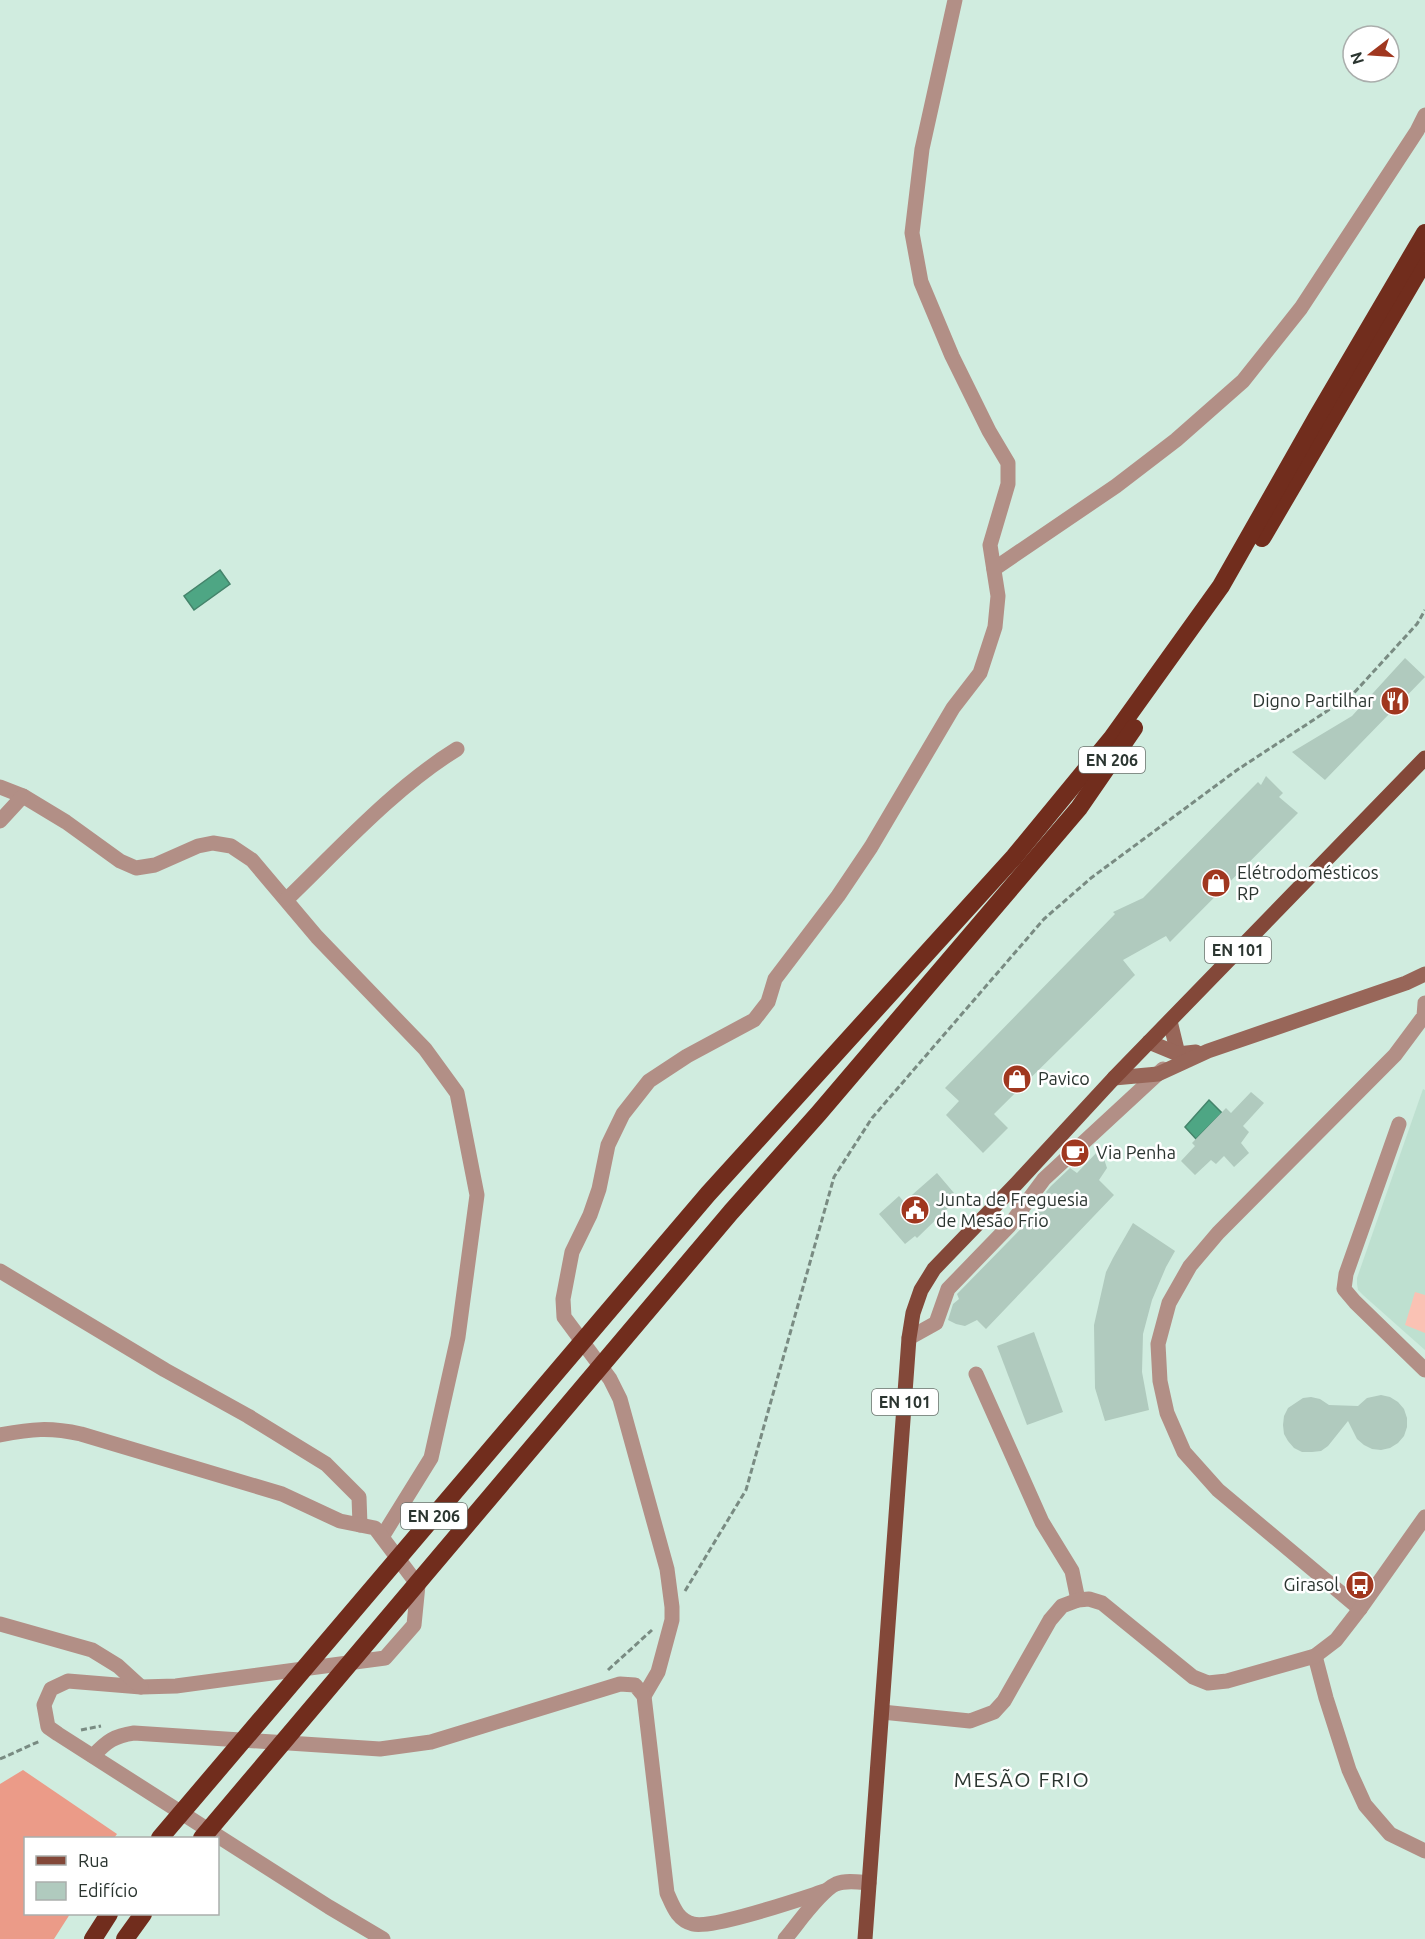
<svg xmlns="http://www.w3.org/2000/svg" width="1425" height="1939" viewBox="0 0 1425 1939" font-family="Ubuntu,sans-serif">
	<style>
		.built { fill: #bee0d0 }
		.green { fill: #fac2b4 }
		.forest { fill: #eb9b88 }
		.water { fill: #4ea684; stroke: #44846b; stroke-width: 1.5 }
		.building { fill: #b0cabe }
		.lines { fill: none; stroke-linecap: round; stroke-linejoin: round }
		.path { stroke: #798b82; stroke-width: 3; stroke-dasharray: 6 3; stroke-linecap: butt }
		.street { stroke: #b28f86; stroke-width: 15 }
		.secondary { stroke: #986659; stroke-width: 15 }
		.primary { stroke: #834839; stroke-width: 15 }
		.highway { stroke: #712d1d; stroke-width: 18 }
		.labels { text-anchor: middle; stroke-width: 5; stroke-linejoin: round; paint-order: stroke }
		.shield { fill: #fff; stroke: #6b726e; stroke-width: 1.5 }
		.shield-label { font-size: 16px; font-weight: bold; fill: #2b3530 }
		.poi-label { font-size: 18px; fill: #2b3530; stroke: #fff; text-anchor: start }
		.quarter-label { font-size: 21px; letter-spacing: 1.5px; fill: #2b3530; stroke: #fff }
	</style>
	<rect width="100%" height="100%" fill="#d0ecdf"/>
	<polygon class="built" points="1423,1089 1425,1090 1425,1350 1363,1295 1358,1290 1357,1284 1357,1278"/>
	<polygon class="green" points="1415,1292 1425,1295 1425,1333 1405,1325"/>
	<polygon class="forest" points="23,1770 117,1834 114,1838 26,1838 26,1914 70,1914 54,1939 0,1939 0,1784"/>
	<g class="water">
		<polygon points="220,570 230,584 194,610 184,596"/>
		<polygon points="1209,1100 1222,1113 1196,1139 1185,1127"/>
	</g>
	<g class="building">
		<polygon points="1405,658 1425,677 1325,780 1292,752 1352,716"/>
		<polygon points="1266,776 1283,793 1279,797 1298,813 1170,942 1166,936 1123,960 1135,975 994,1114 1008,1128 983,1153 946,1115 959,1101 945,1088 1115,914 1113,912 1143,898 1258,782 1261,785"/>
		<polygon points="1251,1092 1264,1103 1243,1126 1249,1132 1241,1143 1249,1153 1234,1167 1224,1156 1216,1164 1211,1160 1195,1175 1181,1161 1195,1146 1192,1143 1226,1108 1231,1113"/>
		<polygon points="1099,1150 1104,1159 1107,1168 1099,1180 1114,1195 986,1329 977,1320 965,1326 956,1324 948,1320 953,1304 959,1299 957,1294 1051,1198 1046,1192 1051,1186 1070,1168 1077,1173"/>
		<polygon points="937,1173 954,1193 946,1201 950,1206 917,1238 915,1236 905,1244 879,1214 899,1196 904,1202"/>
		<polygon points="1133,1223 1175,1251 1166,1267 1152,1300 1143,1334 1142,1372 1149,1410 1105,1421 1095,1388 1094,1325 1106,1272 1113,1258"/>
		<polygon points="1034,1332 1063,1412 1027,1425 997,1346"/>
		<polygon points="1381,1395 1390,1397 1398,1402 1404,1409 1407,1418 1407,1427 1404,1436 1398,1443 1390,1448 1381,1450 1372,1449 1364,1445 1357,1439 1348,1421 1328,1446 1321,1451 1312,1452 1302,1452 1294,1448 1288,1441 1284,1434 1283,1425 1284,1416 1288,1408 1303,1398 1311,1397 1320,1399 1329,1405 1358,1406 1367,1398"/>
	</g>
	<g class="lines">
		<g class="path">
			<polyline points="685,1591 746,1490 834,1177 872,1118 1044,919 1091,878 1237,770 1353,694 1417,624 1425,610"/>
			<polyline points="608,1670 652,1630"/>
			<polyline points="81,1730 101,1726"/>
			<polyline points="0,1759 40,1741"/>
		</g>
		<g class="street">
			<polyline points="994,569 1116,486 1176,440 1243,381 1301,308 1417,131 1425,115"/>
			<polyline points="0,787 23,796 66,822 120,861 136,868 155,865 198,846 213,843 231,846 252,860 317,937 425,1049 457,1093 477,1195 458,1337 431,1458 382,1537"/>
			<polyline points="0,821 23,796"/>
			<path d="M 287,899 C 340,848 394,788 457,749"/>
			<polyline points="1399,1124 1346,1274 1344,1289 1355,1302 1425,1370"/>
			<polyline points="0,1271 165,1370 248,1416 326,1464 359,1497 360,1525"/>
			<polyline points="909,1338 936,1323 948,1289 1009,1226 1044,1179 1163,1069"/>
			<polyline points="976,1374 1042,1522 1072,1571 1078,1600"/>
			<path d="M 0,1435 C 32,1429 49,1427 81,1434 L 282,1494 L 340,1521 L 375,1528 L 418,1585 L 414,1625 L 385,1658 L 176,1686 L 141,1687 L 68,1681 L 51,1689 L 44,1705 L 48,1727 L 58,1734 L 329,1907 L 383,1939"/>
			<polyline points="1360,1609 1218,1490 1184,1452 1167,1413 1160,1381 1158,1344 1169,1303 1190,1266 1218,1233 1395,1055 1424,1016 1425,1003"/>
			<polyline points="0,1624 92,1650 118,1666 141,1687"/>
			<polyline points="1315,1656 1326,1698 1349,1770 1365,1805 1390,1834 1425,1851"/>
			<polyline points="644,1696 658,1672 672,1620 672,1607 667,1569 620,1399 610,1379 564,1317 563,1299 572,1252 590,1215 599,1189 608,1145 623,1114 649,1081 687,1056 754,1020 768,1002 775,979 838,896 871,847 953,708 980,673 995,627 998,596 990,545 1008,484 1008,463 989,431 952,356 921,282 912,233 922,149 955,0"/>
			<polyline points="882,1712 970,1721 994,1712 1004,1701 1050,1620 1062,1606 1078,1600 1089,1599 1102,1603 1193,1677 1208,1683 1227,1681 1315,1656 1336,1640 1360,1609 1425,1517"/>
			<path d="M 93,1756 C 107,1741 114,1736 134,1733 L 380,1749 L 431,1742 L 620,1684 L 635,1685 L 644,1696 L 667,1893 C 673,1906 677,1920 693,1924 C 713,1929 800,1899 825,1891"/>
			<path d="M 785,1939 C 797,1925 820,1891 836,1884 C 846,1880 858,1882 869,1883"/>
		</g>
		<g class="secondary">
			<polyline points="1170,1021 1178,1054"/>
			<polyline points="1149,1042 1178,1054 1196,1052"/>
			<polyline points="1114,1078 1158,1074 1208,1051 1406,983 1425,974"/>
		</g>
		<polyline class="primary" points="865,1939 909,1338 913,1313 921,1290 934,1269 1017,1183 1114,1078 1425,758"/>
		<g class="highway">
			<polyline points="1262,538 1425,260"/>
			<polyline points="160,1838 708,1194 1014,857 1112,738 1221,586 1317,417 1425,233"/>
			<polyline points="202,1838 731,1212 819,1113 1079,808 1134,728"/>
			<polyline points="93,1939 109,1914"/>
			<polyline points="125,1939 143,1914"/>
		</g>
	</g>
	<defs>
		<g id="restaurant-disc" transform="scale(1.5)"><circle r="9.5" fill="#a0371f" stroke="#fff"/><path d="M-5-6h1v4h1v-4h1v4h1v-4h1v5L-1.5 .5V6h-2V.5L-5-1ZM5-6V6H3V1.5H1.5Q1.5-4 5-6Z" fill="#fff"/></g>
		<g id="shop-disc" transform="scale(1.5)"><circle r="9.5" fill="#a0371f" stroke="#fff"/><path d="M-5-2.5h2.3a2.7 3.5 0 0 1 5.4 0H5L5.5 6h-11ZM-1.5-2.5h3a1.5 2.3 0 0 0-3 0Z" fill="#fff"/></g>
		<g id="cafe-disc" transform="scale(1.5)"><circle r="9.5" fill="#a0371f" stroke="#fff"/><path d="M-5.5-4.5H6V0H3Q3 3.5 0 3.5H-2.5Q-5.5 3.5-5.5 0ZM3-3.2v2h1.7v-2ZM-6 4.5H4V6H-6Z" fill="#fff"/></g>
		<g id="civic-disc" transform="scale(1.5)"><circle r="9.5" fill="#a0371f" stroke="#fff"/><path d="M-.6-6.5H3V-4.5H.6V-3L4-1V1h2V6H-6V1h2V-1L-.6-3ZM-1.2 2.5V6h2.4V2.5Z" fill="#fff"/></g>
		<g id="bus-disc" transform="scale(1.5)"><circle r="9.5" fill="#a0371f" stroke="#fff"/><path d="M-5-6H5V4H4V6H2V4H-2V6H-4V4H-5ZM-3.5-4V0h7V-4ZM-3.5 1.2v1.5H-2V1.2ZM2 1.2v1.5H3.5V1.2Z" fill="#fff"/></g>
	</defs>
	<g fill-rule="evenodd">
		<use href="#restaurant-disc" x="1395" y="701"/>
		<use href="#shop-disc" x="1216" y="883"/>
		<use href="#shop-disc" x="1017" y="1079"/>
		<use href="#cafe-disc" x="1075" y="1153"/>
		<use href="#civic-disc" x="915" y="1210"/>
		<use href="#bus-disc" x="1360" y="1585"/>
	</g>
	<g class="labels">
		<g class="shield">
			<rect x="1079" y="747" width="66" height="26" rx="4.5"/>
			<rect x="1205" y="937" width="66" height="26" rx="4.5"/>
			<rect x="872" y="1389" width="66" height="26" rx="4.5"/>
			<rect x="401" y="1503" width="66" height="26" rx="4.5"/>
		</g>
		<g class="shield-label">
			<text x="1112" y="766">EN 206</text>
			<text x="1238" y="956">EN 101</text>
			<text x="905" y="1408">EN 101</text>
			<text x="434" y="1522">EN 206</text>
		</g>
		<g class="poi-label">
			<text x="1374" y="707" text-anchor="end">Digno Partilhar</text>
			<text x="1237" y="879">Elétrodomésticos<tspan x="1237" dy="21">RP</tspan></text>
			<text x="1038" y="1085">Pavico</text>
			<text x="1096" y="1159">Via Penha</text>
			<text x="936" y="1206">Junta de Freguesia<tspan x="936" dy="21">de Mesão Frio</tspan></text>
			<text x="1339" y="1591" text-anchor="end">Girasol</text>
		</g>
		<g class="quarter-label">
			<text x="1022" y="1787">MESÃO FRIO</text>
		</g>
	</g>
	<rect x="24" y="1837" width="195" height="78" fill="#ffffff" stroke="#aaaeac" stroke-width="1.5"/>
	<rect x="36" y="1856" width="30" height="9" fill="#834839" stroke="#aaaeac" stroke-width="1.5"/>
	<text x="78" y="1867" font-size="18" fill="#2b3530">Rua</text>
	<rect x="36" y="1882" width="30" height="18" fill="#b0cabe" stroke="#aaaeac" stroke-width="1.5"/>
	<text x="78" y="1897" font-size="18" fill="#2b3530">Edifício</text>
	<g transform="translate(1371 54) rotate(253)"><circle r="28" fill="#ffffff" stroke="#aaaeac" stroke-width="1.5"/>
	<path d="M0-4.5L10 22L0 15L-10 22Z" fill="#a0371f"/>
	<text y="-9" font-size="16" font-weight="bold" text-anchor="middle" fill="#2b3530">N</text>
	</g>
</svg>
